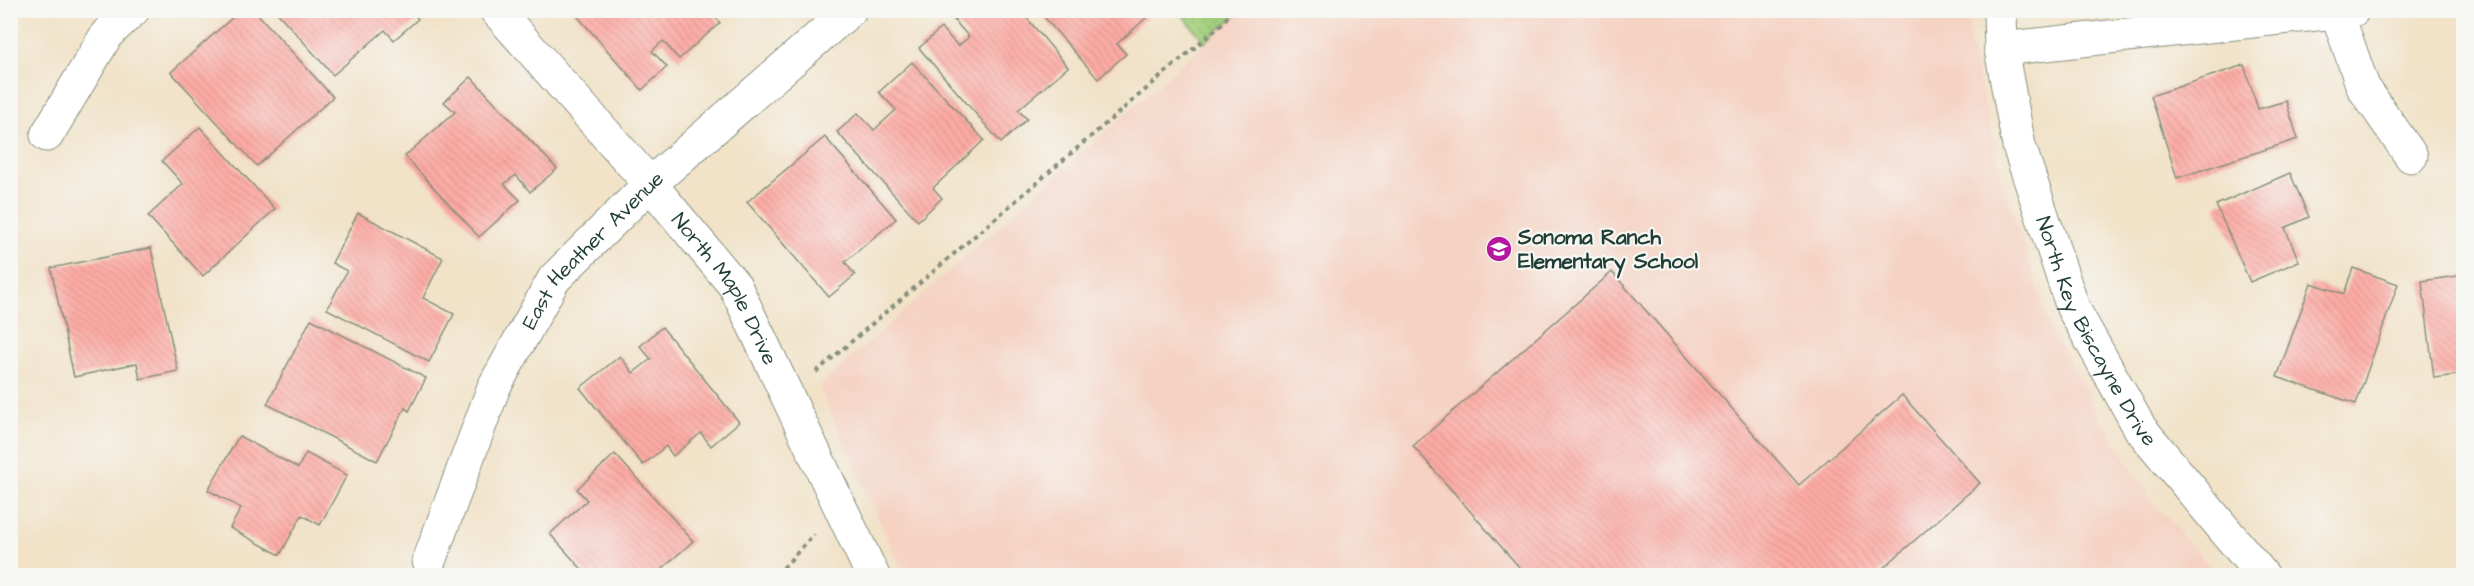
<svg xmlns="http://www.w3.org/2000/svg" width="2474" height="586" viewBox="0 0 2474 586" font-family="'Architects Daughter',sans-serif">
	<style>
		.built { fill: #f5d2c2 }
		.grass { fill: url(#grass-dots); stroke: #608658; stroke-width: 1.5 }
		.building { fill: url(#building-back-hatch) }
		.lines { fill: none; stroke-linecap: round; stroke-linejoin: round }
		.minor-casing { stroke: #88907e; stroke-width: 35 }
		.path { stroke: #88907e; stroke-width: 4; stroke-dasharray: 4.5 4.5; stroke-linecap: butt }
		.minor { stroke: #fff; stroke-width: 33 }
		.labels { text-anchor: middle; stroke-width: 4.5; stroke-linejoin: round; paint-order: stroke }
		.poi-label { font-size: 21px; font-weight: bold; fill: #1f3d34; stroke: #f6f6f2; text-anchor: start }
		.street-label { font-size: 21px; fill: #1f3d34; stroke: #f6f6f2 }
	</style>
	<defs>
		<pattern id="grass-dots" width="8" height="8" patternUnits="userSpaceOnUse" patternTransform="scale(1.5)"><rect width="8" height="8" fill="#a2cf7c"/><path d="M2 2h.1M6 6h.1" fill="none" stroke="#83a966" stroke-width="1.8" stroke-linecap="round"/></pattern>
		<pattern id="building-back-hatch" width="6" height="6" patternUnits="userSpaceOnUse" patternTransform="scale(1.5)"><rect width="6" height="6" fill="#fdaba4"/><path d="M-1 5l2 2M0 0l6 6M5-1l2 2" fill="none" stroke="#d8948e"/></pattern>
	</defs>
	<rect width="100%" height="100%" fill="#f6f6f2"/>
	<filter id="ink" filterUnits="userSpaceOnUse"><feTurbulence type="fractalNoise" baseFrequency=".0167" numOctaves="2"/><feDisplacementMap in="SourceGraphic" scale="12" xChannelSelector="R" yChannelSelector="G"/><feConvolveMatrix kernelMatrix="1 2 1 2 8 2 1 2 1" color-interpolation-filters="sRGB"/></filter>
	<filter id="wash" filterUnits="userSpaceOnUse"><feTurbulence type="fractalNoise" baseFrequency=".008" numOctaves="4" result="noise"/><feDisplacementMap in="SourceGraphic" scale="24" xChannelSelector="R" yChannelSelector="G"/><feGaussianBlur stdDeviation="1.35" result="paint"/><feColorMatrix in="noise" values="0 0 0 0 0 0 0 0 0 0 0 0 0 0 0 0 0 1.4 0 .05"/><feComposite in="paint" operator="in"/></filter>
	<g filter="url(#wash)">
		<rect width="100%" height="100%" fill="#f1e2c8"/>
		<polygon class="built" points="1241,11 1969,11 1969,35 2000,171 2050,327 2100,418 2153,502 2218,575 904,575 819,387"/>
		<polygon class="grass" points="1179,11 1241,11 1205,42"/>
		<g id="blocks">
			<g class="building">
				<polygon points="241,10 254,10 333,97 257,166 171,72"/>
				<polygon points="275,10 411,10 418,19 394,40 385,30 333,75"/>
				<polygon points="572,10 710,10 720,23 679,59 663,41 652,51 667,67 642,90"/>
				<polygon points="965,10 1020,10 1068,67 1018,110 1027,119 1001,143 919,48 941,28 958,46 969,37 954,20"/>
				<polygon points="1038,10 1139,10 1146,18 1117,44 1126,54 1098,79"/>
				<polygon points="912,62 984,140 933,188 942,198 918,221 837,132 858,113 874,130 896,110 879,92"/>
				<polygon points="2244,65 2258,109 2286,101 2298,139 2177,178 2151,96"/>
				<polygon points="471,77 557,169 530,192 516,175 504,184 520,200 479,237 405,156 455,112 444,102"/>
				<polygon points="200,127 275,209 203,276 148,216 183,184 162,161"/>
				<polygon points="825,137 896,219 845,262 855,275 829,297 747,202"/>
				<polygon points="2290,173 2309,217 2285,228 2299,261 2250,282 2216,205"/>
				<polygon points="358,213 443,258 423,298 454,314 429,362 327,309 347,271 332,263"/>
				<polygon points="151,248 178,371 140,379 137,363 74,377 51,268"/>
				<polygon points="2353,268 2398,284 2356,404 2277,377 2311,283 2344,294"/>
				<polygon points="1612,272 1799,485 1902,395 1980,483 1874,576 1527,576 1413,446"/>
				<polygon points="2464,275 2464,374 2434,378 2422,281"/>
				<polygon points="311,319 426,378 409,411 405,408 377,461 267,404"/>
				<polygon points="662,327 739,422 711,446 701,433 673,456 666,446 643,465 580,388 620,356 633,373 651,359 640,346"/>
				<polygon points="239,436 298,468 306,453 347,475 320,525 302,515 280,555 230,528 241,508 208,490"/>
				<polygon points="615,454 693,541 654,576 588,576 550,534 587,500 577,489"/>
			</g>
		</g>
	</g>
	<g filter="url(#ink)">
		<use href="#blocks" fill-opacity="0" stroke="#88907e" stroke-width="1.5"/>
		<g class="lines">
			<g class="minor-casing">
				<g id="minor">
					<path id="s1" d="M 496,10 L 650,184 L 735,286 L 873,576"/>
					<path id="s2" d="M 2000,10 L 2001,49 L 2019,146 L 2073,308 L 2140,428 L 2263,576"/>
					<polyline points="2336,10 2363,87 2411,156"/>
					<polyline points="2001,49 2353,10"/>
					<polyline points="47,135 107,34 133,10"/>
					<path id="s3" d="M 429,561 L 494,387 L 554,279 L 650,184 L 850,10"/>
				</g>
			</g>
			<g class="path">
				<polyline points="816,372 1208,36 1224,22 1231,10"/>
				<polyline points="779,576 784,567 814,534"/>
			</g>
			<use href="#minor" class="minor"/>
		</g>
	</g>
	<defs>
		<g id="school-disc" transform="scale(1.35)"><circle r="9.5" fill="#b5179e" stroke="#f6f6f2"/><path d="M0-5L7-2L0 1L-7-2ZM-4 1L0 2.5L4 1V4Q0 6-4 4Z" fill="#fff"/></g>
	</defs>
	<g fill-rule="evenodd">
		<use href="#school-disc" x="1499" y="249"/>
	</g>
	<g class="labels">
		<g class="poi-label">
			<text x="1518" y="244">Sonoma Ranch<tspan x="1518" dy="24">Elementary School</tspan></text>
		</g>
		<g class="street-label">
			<text dy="7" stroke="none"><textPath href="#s3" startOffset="356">East Heather Avenue</textPath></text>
			<text dy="7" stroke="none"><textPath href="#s1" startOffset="362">North Maple Drive</textPath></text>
			<text dy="7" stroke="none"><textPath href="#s2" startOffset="339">North Key Biscayne Drive</textPath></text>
		</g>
	</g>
	<rect width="2474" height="586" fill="none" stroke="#f6f6f2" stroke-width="36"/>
</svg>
